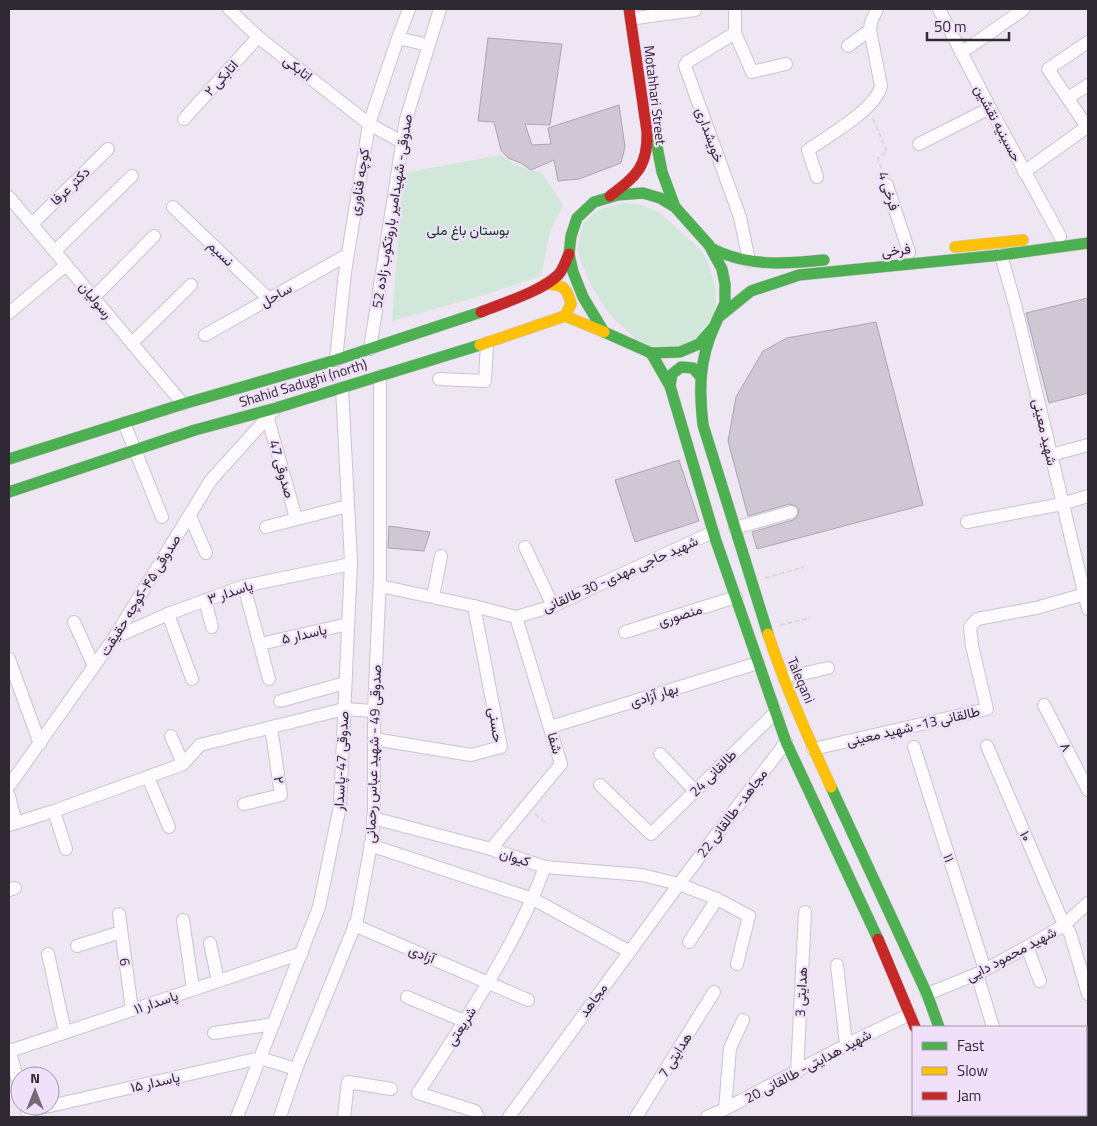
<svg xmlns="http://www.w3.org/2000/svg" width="1097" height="1126" viewBox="0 0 1097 1126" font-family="'Titillium Web',Vazirmatn,sans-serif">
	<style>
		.green { fill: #d1e7da }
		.building { fill: #d0c7d5; stroke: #aba4af }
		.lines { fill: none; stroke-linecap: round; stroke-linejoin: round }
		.street-casing { stroke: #cac4ce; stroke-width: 14 }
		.fast-casing { stroke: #cac4ce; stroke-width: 12 }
		.slow-casing { stroke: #cac4ce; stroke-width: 12 }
		.jam-casing { stroke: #cac4ce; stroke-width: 12 }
		.path { stroke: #dad7db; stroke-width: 2; stroke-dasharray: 5 2.5; stroke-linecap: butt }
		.street { stroke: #fdfbfd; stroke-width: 12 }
		.fast { stroke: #4caf50; stroke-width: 11 }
		.slow { stroke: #ffc107; stroke-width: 11 }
		.jam { stroke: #c62828; stroke-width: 11 }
		.labels { text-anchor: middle; stroke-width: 4.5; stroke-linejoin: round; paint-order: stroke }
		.street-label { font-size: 14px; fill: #2f2933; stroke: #f1e0fa }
		.park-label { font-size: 14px; fill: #043d1d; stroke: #f1e0fa }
	</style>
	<rect width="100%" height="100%" fill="#efe6f4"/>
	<g class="green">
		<polygon points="501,155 515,165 542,173 563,205 550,232 541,276 484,295 392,321 403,173"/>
		<polygon points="622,203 642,205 659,212 702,251 709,266 715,286 716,302 713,316 693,341 680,347 651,346 636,339 609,314 591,285 582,265 577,250 583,223 598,210"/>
	</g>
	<g class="building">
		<polygon points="488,38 562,44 550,125 525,124 532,145 551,144 548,128 619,105 625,147 621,163 579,179 558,181 554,160 531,170 521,163 508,158 501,150 494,122 478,121"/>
		<polygon points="1088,298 1088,393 1049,403 1026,313"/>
		<polygon points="876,322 923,505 757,549 752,532 793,520 797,517 799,510 796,506 789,504 748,516 728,441 736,397 763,351 787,338"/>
		<polygon points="679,460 699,521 635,542 615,480"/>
		<polygon points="389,526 430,532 424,551 388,548"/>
	</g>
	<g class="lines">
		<g class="street-casing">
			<g id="street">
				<polyline points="229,9 258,37 369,124 402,142"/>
				<polyline points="735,9 735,33 752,72 786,64"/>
				<polyline points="939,9 990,108 1060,236"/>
				<polyline points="636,18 695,10"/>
				<polyline points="735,33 687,62 685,66 740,217 749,261"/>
				<polyline points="398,38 428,45"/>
				<polyline points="848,46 870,30"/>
				<polyline points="961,53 1024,9"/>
				<polyline points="1068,98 1088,85"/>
				<polyline points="184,119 258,37"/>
				<polyline points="919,144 990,108"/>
				<polyline points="1024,172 1087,127 1048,69 1088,42"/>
				<path d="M 817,177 L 808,150 C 828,136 876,109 881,86 L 870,30 L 871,22 L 877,9"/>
				<polyline points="887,185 909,252"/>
				<polyline points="9,197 183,404"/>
				<polyline points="173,207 269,299"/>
				<polyline points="32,224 108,149"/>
				<polyline points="55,251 132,176"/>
				<polyline points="1001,255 1016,308 1088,609"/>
				<polyline points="94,297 154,236"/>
				<polyline points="9,313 66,265"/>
				<polyline points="205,335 347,255"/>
				<polyline points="132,343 191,285"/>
				<polyline points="370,349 406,119 440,9"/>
				<polyline points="336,360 345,272 369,124 398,38 409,9"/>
				<polyline points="439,379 485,381 487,343"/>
				<polyline points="268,419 296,518"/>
				<polyline points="124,423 162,517"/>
				<polyline points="1051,455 1088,445"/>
				<polyline points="190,516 206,553"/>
				<polyline points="967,522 1062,504 1088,496"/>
				<polyline points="266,527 348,506"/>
				<polyline points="735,528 791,512"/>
				<polyline points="525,547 553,606"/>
				<polyline points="244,586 269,679"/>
				<polyline points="380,586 474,606 516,617 553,606 713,532"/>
				<polyline points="433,597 441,556"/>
				<polyline points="205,600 212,627"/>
				<polyline points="168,614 192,679"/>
				<polyline points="74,622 94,666"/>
				<polyline points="625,632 736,597"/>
				<polyline points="114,638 168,614 244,586 351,564"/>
				<polyline points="260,644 348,624"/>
				<polyline points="9,659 40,744"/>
				<polyline points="784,678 828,668"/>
				<polyline points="280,701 345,683"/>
				<polyline points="1044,705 1088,790"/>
				<polyline points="550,727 758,663"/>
				<polyline points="171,736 183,764"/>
				<polyline points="374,739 471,755 501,747 474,606"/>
				<polyline points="987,746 1064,925 1070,933 1088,994"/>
				<polyline points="914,747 985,970"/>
				<polyline points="813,749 987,709 972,646 970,627 977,619 1036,608 1085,594"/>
				<polyline points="660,754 695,791"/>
				<polyline points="148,777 169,827"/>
				<polyline points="600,785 651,834 776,712"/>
				<polyline points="9,786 114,638 211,480 276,408"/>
				<polyline points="9,796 16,823"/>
				<polyline points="244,804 281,795 271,727"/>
				<polyline points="54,811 66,849"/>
				<polyline points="373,818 491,849 545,867 642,875 679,884 717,899 749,916 737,964"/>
				<polyline points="9,825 54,811 183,764 200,745 344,709 374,711"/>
				<polyline points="370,845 533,899 630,952"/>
				<polyline points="491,849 561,764 516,617"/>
				<polyline points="9,890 15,888"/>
				<polyline points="119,914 132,1010"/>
				<polyline points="183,920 193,989"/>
				<polyline points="354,925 528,1000"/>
				<polyline points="689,942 717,899"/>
				<polyline points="210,943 218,981"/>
				<polyline points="77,946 121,932"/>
				<polyline points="1027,947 1040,981"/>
				<polyline points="48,954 65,1032"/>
				<polyline points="837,965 846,1045"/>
				<polyline points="977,974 993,1027"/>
				<polyline points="927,994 977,974 1027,947 1064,925 1088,903"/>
				<polyline points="407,997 464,1021"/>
				<polyline points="214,1033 274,1024"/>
				<polyline points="9,1049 20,1088"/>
				<polyline points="10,1051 302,953"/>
				<polyline points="797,1072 805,912"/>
				<polyline points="50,1106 260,1058 296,1069"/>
				<polyline points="725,1109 730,1048 743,1020"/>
				<polyline points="27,1111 49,1106"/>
				<polyline points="237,1117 319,907 340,806 351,562 342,388"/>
				<polyline points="280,1117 296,1069 357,920 372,839 374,809 374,711 380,576 380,376"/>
				<polyline points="344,1117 348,1082 391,1089"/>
				<path d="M 478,1117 L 475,1111 L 418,1093 C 465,1020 515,948 545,867"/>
				<polyline points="509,1117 679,884 786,742"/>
				<polyline points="636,1117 714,992"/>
				<polyline points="707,1117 725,1109 846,1045 910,1014"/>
			</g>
		</g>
		<g class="fast-casing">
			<g id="fast">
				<polyline points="655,136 662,172 675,207"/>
				<polygon points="643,193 660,198 675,207 709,245 722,269 725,284 725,303 714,327 699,344 680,352 651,353 604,332 583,297 573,272 569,254 571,236 577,218 594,202 618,195"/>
				<path d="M 711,248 C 747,267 784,264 824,260"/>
				<polyline points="720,316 751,291 799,275 1001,255 1088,243"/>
				<path d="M 714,327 C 699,361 699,389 703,425 L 768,634"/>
				<polyline points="651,353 670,386 715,538 786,742 878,939"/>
				<polyline points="670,386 672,374 681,367 693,368 701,377"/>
				<polyline points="9,459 183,404 336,360 481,312"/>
				<polyline points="9,492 195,430 276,408 480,345"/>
				<polyline points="831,787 927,994 939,1027"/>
				<polyline points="947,1115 947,1117"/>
				<polyline points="970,1115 971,1117"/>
			</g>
		</g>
		<g class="slow-casing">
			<g id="slow">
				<polyline points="955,247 1023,240"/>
				<path d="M 545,284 C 562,284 567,287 571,304 L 565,316"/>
				<polyline points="480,345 565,316 604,332"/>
				<path d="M 768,634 C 785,686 808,737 831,787"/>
			</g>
		</g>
		<g class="jam-casing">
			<g id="jam">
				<path d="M 610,196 C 636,176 648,167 647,132 L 629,9"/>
				<path d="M 481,312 C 503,303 542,291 558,275 C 563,270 566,260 569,254"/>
				<polyline points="878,939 915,1027"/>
			</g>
		</g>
		<g class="path">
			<polyline points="873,119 887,152 878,158 883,175"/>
			<polyline points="765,578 804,567"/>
			<polyline points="780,625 810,618"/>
			<polyline points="535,814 545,822"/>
		</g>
		<use href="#street" class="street"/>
		<use href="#fast" class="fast"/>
		<use href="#slow" class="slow"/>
		<use href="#jam" class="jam"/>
	</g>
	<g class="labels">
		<g class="street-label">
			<text transform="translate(298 68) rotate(38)" y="5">اتابکی</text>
			<text transform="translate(221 78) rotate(-48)" y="5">اتابکی ۲</text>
			<text transform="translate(655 95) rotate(83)" y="5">Motahhari Street</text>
			<text transform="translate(998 123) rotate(62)" y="5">حسینیه نقشین</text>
			<text transform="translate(710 135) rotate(70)" y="5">خویشداری</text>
			<text transform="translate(359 182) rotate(-81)" y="5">کوچه فناوری</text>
			<text transform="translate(70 186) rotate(-44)" y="5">دکتر عرفا</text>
			<text transform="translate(889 191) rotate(72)" y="5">فرخی 4</text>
			<text transform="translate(392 211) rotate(-81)" y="5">52 صدوقی- شهیدامیر باروتکوب زاده</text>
			<text transform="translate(896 250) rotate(-6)" y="5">فرخی</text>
			<text transform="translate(221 253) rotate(44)" y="5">نسیم</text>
			<text transform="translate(276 295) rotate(-29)" y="5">ساحل</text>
			<text transform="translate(96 300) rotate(50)" y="5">رسولیان</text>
			<text transform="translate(303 383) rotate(-17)" y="5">Shahid Sadughi (north)</text>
			<text transform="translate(1045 432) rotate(77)" y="5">شهید معینی</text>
			<text transform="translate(282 469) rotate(74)" y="5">صدوقی 47</text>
			<text transform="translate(620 574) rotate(-24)" y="5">شهید حاجی مهدی- 30 طالقانی</text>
			<text transform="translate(230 592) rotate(-19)" y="5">پاسدار ۳</text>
			<text transform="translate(140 595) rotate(-58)" y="5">صدوقی ۴۵-کوچه حقیقت</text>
			<text transform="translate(680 615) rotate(-17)" y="5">منصوری</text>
			<text transform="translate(304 634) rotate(-13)" y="5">پاسدار ۵</text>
			<text transform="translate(801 680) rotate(67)" y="5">Taleqani</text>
			<text transform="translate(654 695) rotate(-17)" y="5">بهار آزادی</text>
			<text transform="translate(496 725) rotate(82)" y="5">حسنی</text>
			<text transform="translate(913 726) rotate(-13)" y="5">طالقانی 13- شهید معینی</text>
			<text transform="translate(555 743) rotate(74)" y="5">شفا</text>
			<text transform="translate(1066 747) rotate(63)" y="5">۸</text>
			<text transform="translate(373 754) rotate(-88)" y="5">صدوقی 49 - شهید عباس رحمانی</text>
			<text transform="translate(341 761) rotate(-87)" y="5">صدوقی 47-پاسدار</text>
			<text transform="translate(713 773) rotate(-45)" y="5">طالقانی 24</text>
			<text transform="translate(279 780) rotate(82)" y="5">۲</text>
			<text transform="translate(732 813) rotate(-53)" y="5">مجاهد- طالقانی 22</text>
			<text transform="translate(1026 836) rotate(67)" y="5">۱۰</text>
			<text transform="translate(515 857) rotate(18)" y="5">کیوان</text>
			<text transform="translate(949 858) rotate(72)" y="5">۱۱</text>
			<text transform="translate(422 954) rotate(23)" y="5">آزادی</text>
			<text transform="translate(1011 954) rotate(-28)" y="5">شهید محمود دایی</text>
			<text transform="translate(125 962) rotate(82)" y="5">6</text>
			<text transform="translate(801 992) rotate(-87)" y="5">هدایتی 3</text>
			<text transform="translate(593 1000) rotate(-54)" y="5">مجاهد</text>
			<text transform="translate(156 1002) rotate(-19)" y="5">پاسدار ۱۱</text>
			<text transform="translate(461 1026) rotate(-57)" y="5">شریعتی</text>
			<text transform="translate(675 1055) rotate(-58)" y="5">هدایتی 7</text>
			<text transform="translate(808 1066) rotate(-28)" y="5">شهید هدایتی- طالقانی 20</text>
			<text transform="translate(155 1082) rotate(-13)" y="5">پاسدار ۱۵</text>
		</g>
		<g class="park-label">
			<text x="468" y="235">بوستان باغ ملی</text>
		</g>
	</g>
	<rect width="1097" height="1126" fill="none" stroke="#2f2933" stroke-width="20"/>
	<rect x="912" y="1026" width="175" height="90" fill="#f1e0fa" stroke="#a397aa"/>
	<rect x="922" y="1042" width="25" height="8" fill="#4caf50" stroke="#a397aa"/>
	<text x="957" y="1051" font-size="15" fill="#2f2933">Fast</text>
	<rect x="922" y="1067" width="25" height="8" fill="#ffc107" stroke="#a397aa"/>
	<text x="957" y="1076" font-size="15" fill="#2f2933">Slow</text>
	<rect x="922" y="1092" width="25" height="8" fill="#c62828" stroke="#a397aa"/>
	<text x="957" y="1101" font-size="15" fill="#2f2933">Jam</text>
	<g transform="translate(35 1091)"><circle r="24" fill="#f1e0fa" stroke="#a397aa"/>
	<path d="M0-4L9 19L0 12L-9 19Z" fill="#726b77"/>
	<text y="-8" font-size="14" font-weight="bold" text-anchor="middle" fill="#2f2933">N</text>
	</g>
	<path d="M927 32v8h82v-8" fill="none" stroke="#2f2933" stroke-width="2.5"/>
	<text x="934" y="32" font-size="15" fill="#2f2933" stroke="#f1e0fa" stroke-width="4" paint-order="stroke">50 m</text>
</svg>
